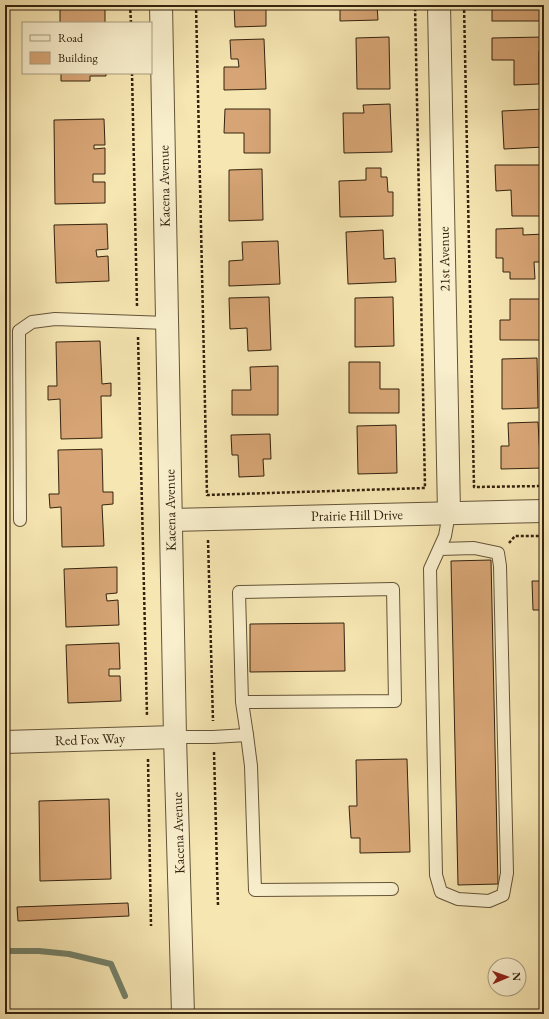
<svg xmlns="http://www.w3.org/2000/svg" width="549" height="1019" viewBox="0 0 549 1019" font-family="'EB Garamond',serif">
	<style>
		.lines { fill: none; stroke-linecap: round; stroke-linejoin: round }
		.stream { stroke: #74816a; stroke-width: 6 }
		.building { fill: #d7a575; stroke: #34230f }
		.lane-casing { stroke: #645438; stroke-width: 14 }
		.street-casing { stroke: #645438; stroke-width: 24 }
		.path { stroke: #34230f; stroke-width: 2.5; stroke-dasharray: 3 2; stroke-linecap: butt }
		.lane { stroke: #f9efcd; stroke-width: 12 }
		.street { stroke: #f9efcd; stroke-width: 22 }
		.labels { text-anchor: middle; stroke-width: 3; stroke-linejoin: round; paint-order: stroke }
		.street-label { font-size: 14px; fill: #34230f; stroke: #f9efcd }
	</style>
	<rect width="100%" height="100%" fill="#f6e6b2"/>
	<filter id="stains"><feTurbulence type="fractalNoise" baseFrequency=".005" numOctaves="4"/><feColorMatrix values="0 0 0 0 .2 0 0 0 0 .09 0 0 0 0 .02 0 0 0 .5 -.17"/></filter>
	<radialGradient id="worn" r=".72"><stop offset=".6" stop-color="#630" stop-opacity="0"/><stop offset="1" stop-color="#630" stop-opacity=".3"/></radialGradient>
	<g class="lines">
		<polyline class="stream" points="5,951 39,951 69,954 111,964 125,996"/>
	</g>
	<g class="building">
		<rect x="60" y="5" width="45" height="18"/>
		<polygon points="234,5 266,5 266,26 235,27"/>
		<polygon points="340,5 377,5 378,20 340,21"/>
		<rect x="492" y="5" width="48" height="16"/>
		<polygon points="389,37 390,89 357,89 356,38"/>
		<polygon points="544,37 544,51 539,51 539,84 514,85 514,60 492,60 492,38"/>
		<polygon points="264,39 266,89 224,90 224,67 239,67 238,59 231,59 230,40"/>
		<polygon points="61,73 106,73 106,76 90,76 90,81 61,81"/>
		<polygon points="390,104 392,152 344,153 343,113 364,113 363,105"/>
		<polygon points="225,109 270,109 270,153 244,153 244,133 224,133"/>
		<polygon points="544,109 544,147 504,149 502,111"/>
		<polygon points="104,119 105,145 94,145 94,149 105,148 105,174 93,174 93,182 105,182 105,203 55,204 54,120"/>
		<polygon points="495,165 540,165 541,216 512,216 511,190 496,191"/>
		<polygon points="366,168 381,168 381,177 387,177 388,192 393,192 393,216 340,217 339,181 366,180"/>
		<polygon points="262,169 263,220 229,221 229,170"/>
		<polygon points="107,224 108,249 96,250 97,257 108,256 109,281 56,283 54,225"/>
		<polygon points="523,228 523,235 544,234 544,262 534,262 535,279 510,279 510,272 503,272 503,258 496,258 496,229"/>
		<polygon points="383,230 384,259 395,258 396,282 348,284 346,232"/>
		<polygon points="278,241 280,284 229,286 229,261 243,260 242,242"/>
		<polygon points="269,297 271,350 248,351 247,328 230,329 229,298"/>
		<polygon points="393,297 394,346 355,347 355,298"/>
		<polygon points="510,299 544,299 544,340 500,340 500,320 510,320"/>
		<polygon points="100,341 102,384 111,383 111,396 101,396 102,438 61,439 60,399 48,400 48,386 57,386 56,342"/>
		<polygon points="537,358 538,408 502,409 502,359"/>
		<polygon points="349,362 380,362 380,389 399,389 399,413 349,413"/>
		<polygon points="278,366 278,415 232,415 232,390 251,390 250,367"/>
		<polygon points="538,422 540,457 544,456 544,468 501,469 501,446 509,446 508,423"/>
		<polygon points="396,425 397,473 358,474 357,426"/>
		<polygon points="270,434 271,459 263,459 264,476 239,477 238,455 232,455 231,435"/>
		<polygon points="102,449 103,492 113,492 113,504 102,505 104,546 62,547 61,507 50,508 49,494 59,494 58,450"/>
		<polygon points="491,560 498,884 458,885 451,561"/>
		<polygon points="117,567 117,593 106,594 107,601 118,600 119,625 66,627 64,569"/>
		<polygon points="532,581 544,581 544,610 533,610"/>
		<polygon points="344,623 345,671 250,672 250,624"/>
		<polygon points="119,643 120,669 109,669 109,676 120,676 121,701 68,703 66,645"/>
		<polygon points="407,759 410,852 360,853 360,838 351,838 349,806 357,806 356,760"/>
		<polygon points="109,799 111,879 40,881 39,801"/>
		<polygon points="128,903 129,916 18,921 17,907"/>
	</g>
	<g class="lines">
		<g class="lane-casing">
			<g id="lane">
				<polyline points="20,520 19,331 32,322 55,319 167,323"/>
				<polyline points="440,549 474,548 498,553 500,566 507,873 503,895 489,901 458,899 441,892 436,875 430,569 445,536 449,513"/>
				<polyline points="247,735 251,766 255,890 392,889"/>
				<polyline points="175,737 213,737 247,735 242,702 395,701 393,589 239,592 242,702"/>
			</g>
		</g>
		<g class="street-casing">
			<g id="street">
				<polyline points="161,5 175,737 183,1014"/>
				<polyline points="439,5 449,513"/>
				<polyline points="171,520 544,511"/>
				<polyline points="5,742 175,737"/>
			</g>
		</g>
		<g class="path">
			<polyline points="130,5 131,23"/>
			<polyline points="196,5 207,495 425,488 415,5"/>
			<polyline points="464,5 474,487 544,486"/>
			<polyline points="132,73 137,306"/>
			<polyline points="138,337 147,716"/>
			<polyline points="208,540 213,721"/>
			<polyline points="509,543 515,536 544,536"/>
			<polyline points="214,752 218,906"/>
			<polyline points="148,759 151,926"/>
		</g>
		<use href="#lane" class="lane"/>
		<use href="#street" class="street"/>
	</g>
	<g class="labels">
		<g class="street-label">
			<text transform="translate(164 186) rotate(-91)" y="5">Kacena Avenue</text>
			<text transform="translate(444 259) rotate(-91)" y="5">21st Avenue</text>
			<text transform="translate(170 510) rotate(-91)" y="5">Kacena Avenue</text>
			<text transform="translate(357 515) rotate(-1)" y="5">Prairie Hill Drive</text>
			<text transform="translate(90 739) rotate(-2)" y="5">Red Fox Way</text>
			<text transform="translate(178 833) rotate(-92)" y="5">Kacena Avenue</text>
		</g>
	</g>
	<rect width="549" height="1019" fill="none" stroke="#f6e6b2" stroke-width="20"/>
	<rect x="6" y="6" width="537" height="1007" fill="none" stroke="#34230f" stroke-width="2"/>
	<rect x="10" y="10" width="529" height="999" fill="none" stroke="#34230f"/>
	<rect x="22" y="22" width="130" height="52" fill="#f9efcd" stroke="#aa9d81"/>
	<rect x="30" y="35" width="20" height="6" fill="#f9efcd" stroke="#aa9d81"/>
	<text x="58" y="42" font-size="12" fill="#34230f">Road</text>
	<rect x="30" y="52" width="20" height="12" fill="#d7a575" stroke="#aa9d81"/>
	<text x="58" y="62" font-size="12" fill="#34230f">Building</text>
	<g transform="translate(507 977) rotate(88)"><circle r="19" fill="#f9efcd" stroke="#aa9d81"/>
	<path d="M0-3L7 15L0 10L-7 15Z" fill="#8f2418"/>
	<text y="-6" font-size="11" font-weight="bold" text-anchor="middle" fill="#34230f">N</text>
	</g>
	<rect width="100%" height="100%" filter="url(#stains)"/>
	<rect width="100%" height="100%" fill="url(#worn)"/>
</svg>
